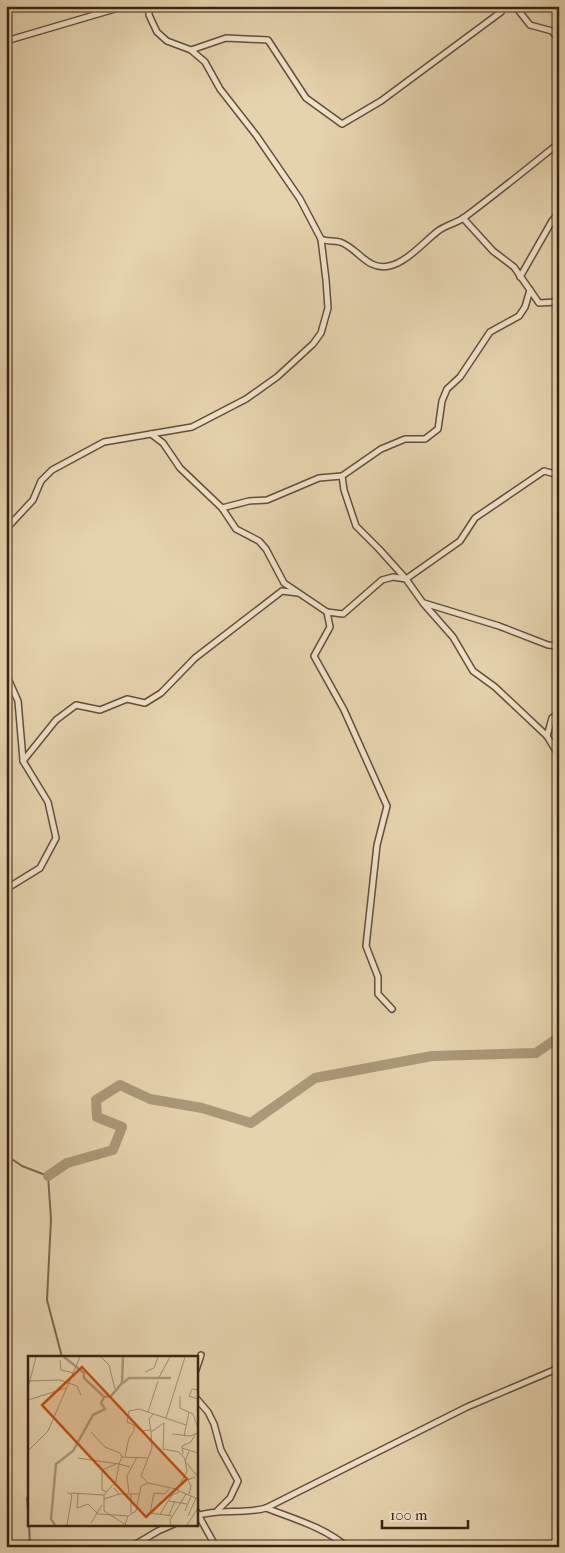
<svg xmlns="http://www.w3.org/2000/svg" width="565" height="1553" viewBox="0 0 565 1553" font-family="'IM FELL French Canon',serif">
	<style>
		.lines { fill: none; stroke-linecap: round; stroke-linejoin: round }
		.stream { stroke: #7c6a4f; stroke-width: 2 }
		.river { stroke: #aa9878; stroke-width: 10 }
		.minor-casing { stroke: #635038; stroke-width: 8 }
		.minor { stroke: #eee2ca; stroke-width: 5 }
		.inset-river { fill: none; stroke: #aa9878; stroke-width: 2.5 }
		.inset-road { fill: none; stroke: #a08d6f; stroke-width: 1 }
		.view { fill: #c54e0d; fill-opacity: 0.15; stroke: #c54e0d; stroke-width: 2.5 }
		.inset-edge { fill: none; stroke: #382411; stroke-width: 2.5 }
	</style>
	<rect width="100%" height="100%" fill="#e5d3ad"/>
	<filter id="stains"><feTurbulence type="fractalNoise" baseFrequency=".004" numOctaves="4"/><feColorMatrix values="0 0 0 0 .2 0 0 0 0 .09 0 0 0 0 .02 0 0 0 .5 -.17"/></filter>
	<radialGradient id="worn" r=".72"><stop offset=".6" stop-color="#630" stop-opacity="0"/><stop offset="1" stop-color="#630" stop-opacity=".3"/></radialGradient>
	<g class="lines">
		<g class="stream">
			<polyline points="6,1155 22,1166 48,1176 51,1219 47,1300 62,1357"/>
			<polyline points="29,1496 27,1498 29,1523"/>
			<polyline points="29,1524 30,1547"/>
		</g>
		<polyline class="river" points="48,1176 67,1163 113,1150 122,1127 97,1117 96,1100 120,1085 150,1099 202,1108 251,1123 315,1078 432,1056 536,1053 559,1037"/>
		<g class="minor-casing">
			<g id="minor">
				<polyline points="515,6 530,25 552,31 559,40"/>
				<polyline points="6,41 125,6"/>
				<polyline points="191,50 226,38 268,40 306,98 342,124 381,101 501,12 505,6"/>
				<polyline points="463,218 493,251 514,267 539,303 556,302 559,304"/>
				<path d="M 321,239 C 327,242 333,240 340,242 C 358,248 367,271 389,266 C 406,263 425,241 438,231 C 446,225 457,223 465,217 C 497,193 528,168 559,143"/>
				<polyline points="520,277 552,221 559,213"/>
				<polyline points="151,434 163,443 180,468 222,508 236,529 259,541 266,549 284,583 327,612 343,614 382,580 393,577 406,579 423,603 453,637 473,671 495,687 547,736 559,756"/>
				<polyline points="342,476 344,490 356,526 379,549 406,579 460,541 475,518 544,471 559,475"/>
				<polyline points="222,508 249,501 267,500 319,478 342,476 381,449 405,439 425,439 438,429 442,401 447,389 460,377 490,332 519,316 525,307 530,290"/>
				<polyline points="6,529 33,500 41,481 52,470 104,442 192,427 246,399 277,377 313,344 321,333 328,308 326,280 321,239 300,199 256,135 220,89 205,62 191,50 167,41 157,32 149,15 149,6"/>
				<polyline points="424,603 499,626 548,645 559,646"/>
				<polyline points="327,612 330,627 314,656 344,710 387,806 377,845 366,946 378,977 378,994 392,1009"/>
				<polyline points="6,674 18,701 23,760"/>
				<polyline points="547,736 552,718 559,713"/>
				<polyline points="6,889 40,868 56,838 48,802 23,761 56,720 76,705 100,710 127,699 145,703 161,693 195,658 282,591 298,593"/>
				<polyline points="196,1370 201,1355"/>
				<polyline points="196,1398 208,1412 214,1424 221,1450 238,1481 230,1498 217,1511"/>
				<path d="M 266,1508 C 294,1519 324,1527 347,1547"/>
				<polyline points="196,1511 216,1547"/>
				<path d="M 196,1516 C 220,1508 242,1515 266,1508 L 467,1407 L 559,1368"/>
				<polyline points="131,1547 158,1531 174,1524"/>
			</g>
		</g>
		<use href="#minor" class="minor"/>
	</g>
	<g transform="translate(28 1356)">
		<rect width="170" height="170" fill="#e5d3ad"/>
		<path class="inset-river" d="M 36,1 L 56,17 L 56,22 L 76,41 L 83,40 L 94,27 L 95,1M 95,27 L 101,22 L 143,22M 27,169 L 23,163 L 28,108 L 45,95 L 65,59 L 77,53 L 73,47 L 76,41"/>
		<path class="inset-road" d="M 73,1 L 81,9 L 87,33M 32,4 L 33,14 L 46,17M 117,16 L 126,12 L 130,1M 130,23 L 142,1M 0,25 L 32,24 L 49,30 L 53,39M 0,32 L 8,1M 170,34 L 164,33 L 161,40 L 170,43M 152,40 L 152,52 L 165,58 L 170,72M 0,44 L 38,32M 120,56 L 130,25M 138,62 L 157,1M 136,67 L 135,93 L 151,96 L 157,103 L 159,115 L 149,134 L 170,143M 136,67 L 123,76 L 124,92 L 113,120 L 120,127 L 148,133M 107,70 L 113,75 L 122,74M 63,76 L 77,91 L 92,97 L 94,101M 123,76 L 121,63 L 125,58M 144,78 L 162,80 L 170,77M 156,80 L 161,56M 154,92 L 170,97M 0,95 L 20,75 L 52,1M 161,95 L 157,105 L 170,121M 155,98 L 154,90 L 163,86 L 168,77M 97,100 L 101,82 L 106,75 L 106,69 L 99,66 L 101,55 L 111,53 L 158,69M 50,102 L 91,108 L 94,101 L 119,102M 86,132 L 91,138 L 111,138M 141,133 L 137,138 L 126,137 L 122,157 L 144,160M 39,136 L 44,139 L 39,169M 79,136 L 74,134 L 74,114 L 88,108M 43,137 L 76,139 L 76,155 L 98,169M 101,137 L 99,120 L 109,101M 50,138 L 49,152 L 60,148 L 70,158 L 100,160M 161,138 L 163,130 L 160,124 L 167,121M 76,139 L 88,125 L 91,108 L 102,111M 76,143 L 91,138M 141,145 L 159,148M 157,155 L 163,140M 103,157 L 103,138M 132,158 L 144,139 L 151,136M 141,159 L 147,145M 160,160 L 168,142M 63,167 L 74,149M 97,169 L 100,160 L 108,155 L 113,130 L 120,127M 143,169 L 142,164 L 158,138M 159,169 L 170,152"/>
		<path class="view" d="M 54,11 L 159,123 L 118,161 L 14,49 Z"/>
		<rect width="170" height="170" class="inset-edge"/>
	</g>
	<rect width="565" height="1553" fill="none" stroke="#e5d3ad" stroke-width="25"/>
	<rect x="8" y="8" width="550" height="1538" fill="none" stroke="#382411" stroke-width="2.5"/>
	<rect x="12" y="12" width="540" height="1528" fill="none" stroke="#382411"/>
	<path d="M382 1520v8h86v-8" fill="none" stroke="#382411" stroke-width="2.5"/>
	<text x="390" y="1520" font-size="15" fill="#382411" stroke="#eee2ca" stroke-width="4" paint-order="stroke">100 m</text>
	<rect width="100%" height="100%" filter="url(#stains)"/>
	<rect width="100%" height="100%" fill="url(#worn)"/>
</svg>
